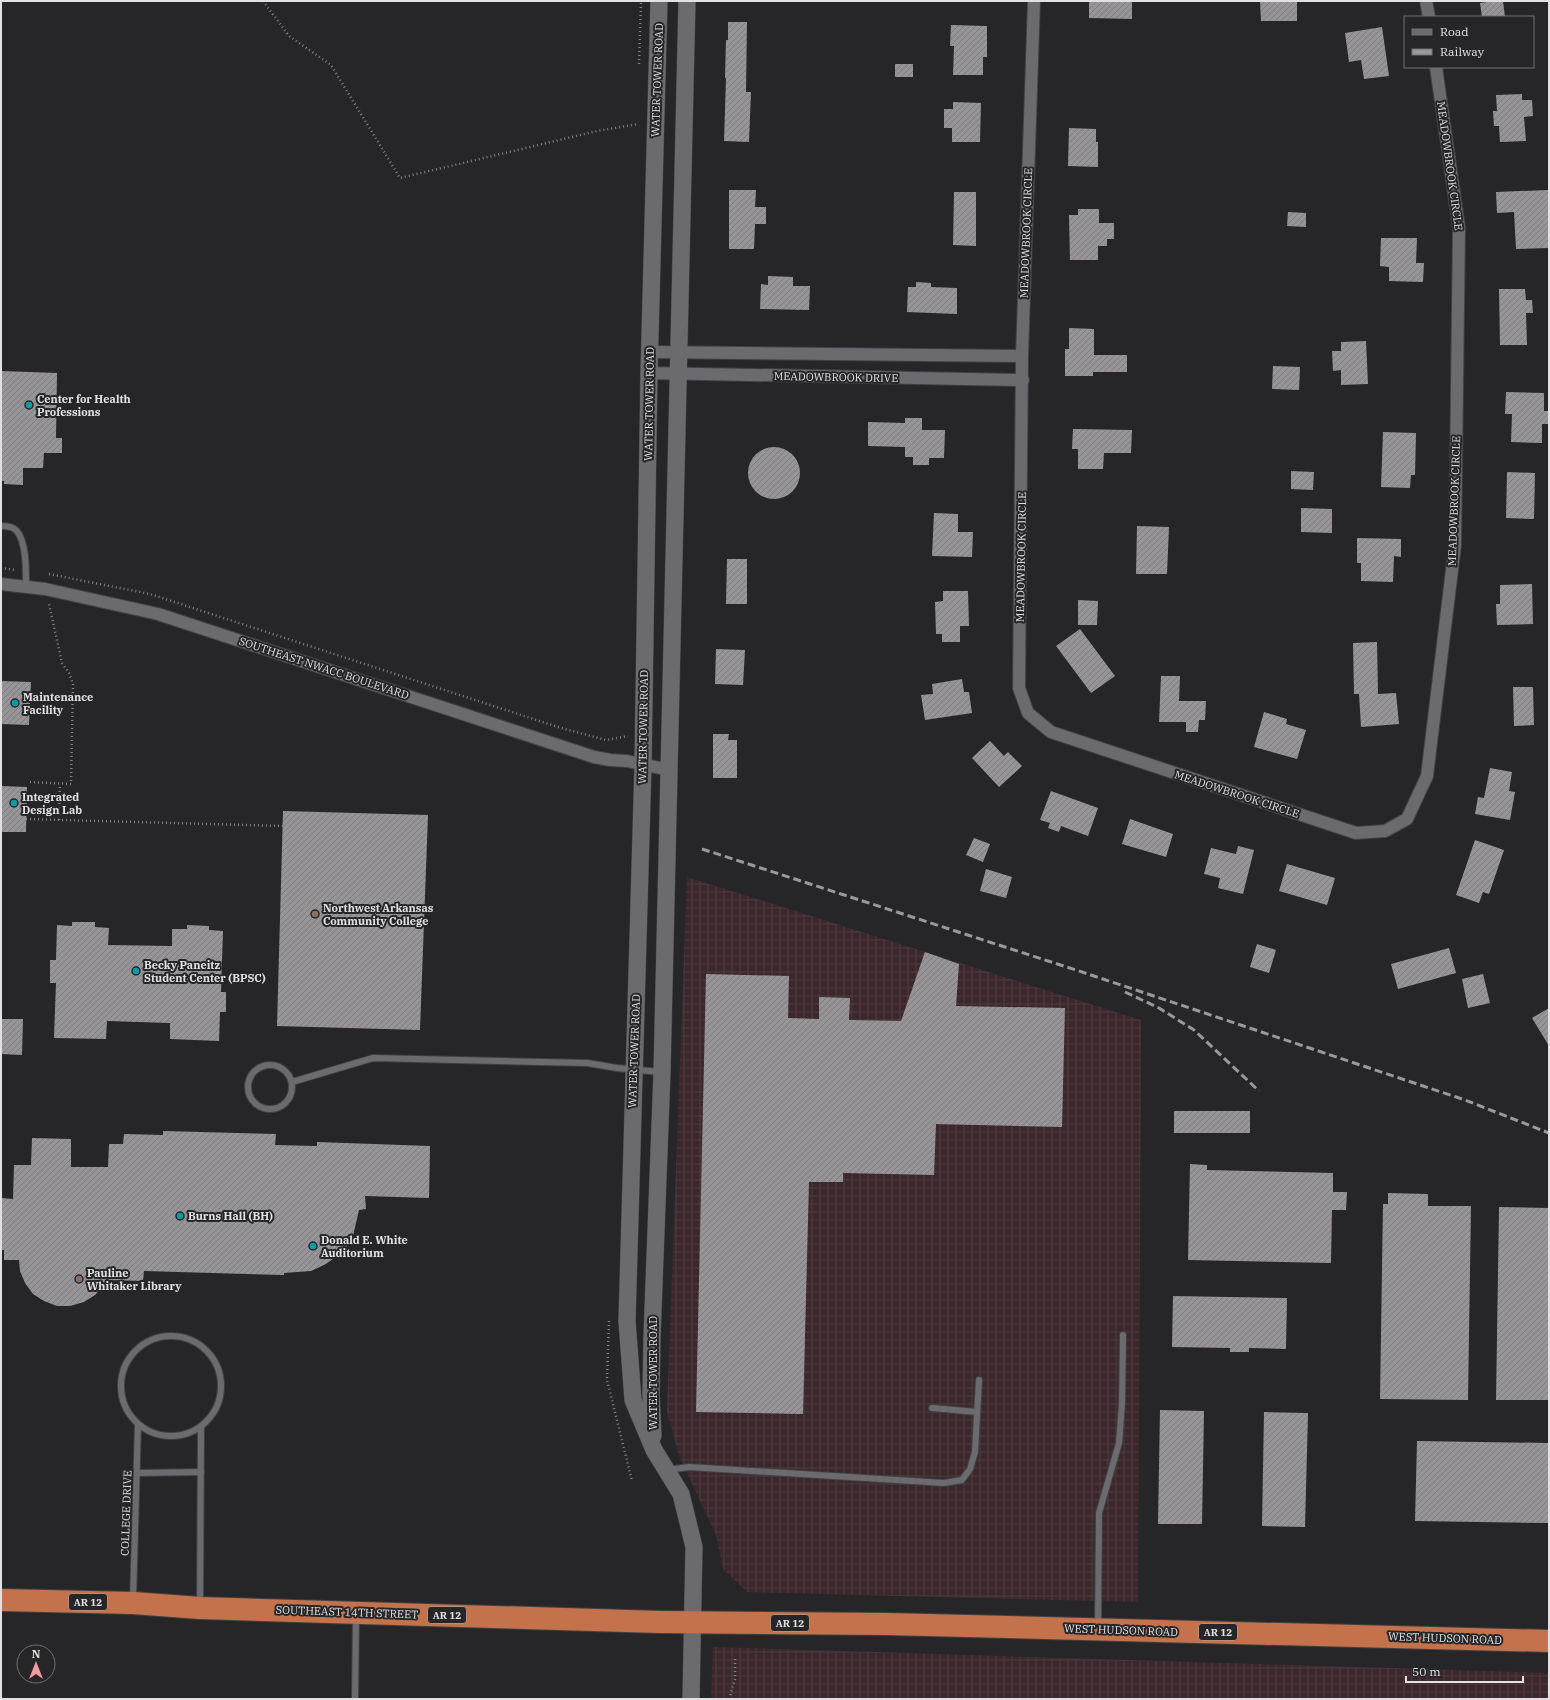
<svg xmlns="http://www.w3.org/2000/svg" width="1550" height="1700" viewBox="0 0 1550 1700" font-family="'IBM Plex Serif',serif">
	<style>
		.industrial { fill: url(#industrial-grid) }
		.building { fill: url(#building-hatch) }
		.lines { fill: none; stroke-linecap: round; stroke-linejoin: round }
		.lane-casing { stroke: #414144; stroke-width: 8 }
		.street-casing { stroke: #414144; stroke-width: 14 }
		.secondary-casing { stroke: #414144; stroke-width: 18 }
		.highway-casing { stroke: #414144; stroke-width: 24 }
		.path { stroke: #848486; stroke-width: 2.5; stroke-dasharray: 1 3; stroke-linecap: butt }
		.lane { stroke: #6b6b6f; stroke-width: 6 }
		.street { stroke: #6b6b6f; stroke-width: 12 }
		.secondary { stroke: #6b6b6f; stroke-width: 17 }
		.highway { stroke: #c4724b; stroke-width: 22 }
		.rail { stroke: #99999b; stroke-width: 3; stroke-dasharray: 8 4; stroke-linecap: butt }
		.culture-dot { fill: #0f9aa8; stroke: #262629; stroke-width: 1.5 }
		.education-dot { fill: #8d6e63; stroke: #262629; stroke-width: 1.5 }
		.labels { text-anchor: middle; stroke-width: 4; stroke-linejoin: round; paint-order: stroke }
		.shield { fill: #262629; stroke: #a9a9ab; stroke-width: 1 }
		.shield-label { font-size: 10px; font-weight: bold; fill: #e1e1e3 }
		.street-label { font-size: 11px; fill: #e1e1e3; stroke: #262629 }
		.poi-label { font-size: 11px; font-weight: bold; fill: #e1e1e3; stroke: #262629; text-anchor: start }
	</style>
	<defs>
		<pattern id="industrial-grid" width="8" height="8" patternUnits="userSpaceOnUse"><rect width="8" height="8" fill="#3b272c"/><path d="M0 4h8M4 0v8" fill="none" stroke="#4e3c40"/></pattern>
		<pattern id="building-hatch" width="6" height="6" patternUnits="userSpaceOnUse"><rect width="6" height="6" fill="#979497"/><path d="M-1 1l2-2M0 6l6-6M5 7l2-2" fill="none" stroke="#7e7c7e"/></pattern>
	</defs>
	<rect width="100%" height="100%" fill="#262629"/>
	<g class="industrial">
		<polygon points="687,877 1141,1020 1138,1602 747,1592 723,1569 716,1535 679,1456 667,1411"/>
		<polygon points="713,1647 1549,1673 1549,1699 711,1699"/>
	</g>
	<g class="building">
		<polygon points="1089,1 1132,1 1132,19 1089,18"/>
		<polygon points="1260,1 1297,1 1297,21 1261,21"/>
		<polygon points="1493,1 1503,1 1505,17 1482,17 1480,3"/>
		<polygon points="728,22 747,22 746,92 751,92 749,142 724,141 726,78 725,78 726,40 728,40"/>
		<polygon points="951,25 987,26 987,57 983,57 983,75 953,75 954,46 950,46"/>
		<polygon points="1382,27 1389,76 1364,79 1361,60 1349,62 1345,33"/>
		<rect x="895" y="64" width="18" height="13"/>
		<polygon points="1522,94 1522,100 1532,100 1533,116 1524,117 1526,141 1500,142 1499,126 1494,126 1493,111 1497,111 1496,95"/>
		<polygon points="953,102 981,103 980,142 952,142 952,128 944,128 944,109 953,109"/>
		<polygon points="1069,128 1096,129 1096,142 1098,142 1098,167 1068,166"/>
		<polygon points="729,190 756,190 755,207 766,207 766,224 755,224 754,249 729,249"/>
		<polygon points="1549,190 1549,248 1516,249 1514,212 1497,213 1496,192"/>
		<polygon points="954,192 976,192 976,246 953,245"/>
		<polygon points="1078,209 1099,209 1099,223 1114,223 1114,239 1107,239 1107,246 1098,246 1098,260 1070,260 1069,215 1078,215"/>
		<polygon points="1288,212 1306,213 1306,227 1287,226"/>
		<polygon points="1381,238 1417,238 1416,263 1424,263 1423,282 1389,281 1389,267 1380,266"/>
		<polygon points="768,276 793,277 793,286 810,286 809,310 760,309 761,284 768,285"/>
		<polygon points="916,282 931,283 931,287 957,288 957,314 907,312 908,287 916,287"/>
		<polygon points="1499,289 1525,289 1526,300 1532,300 1533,313 1526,313 1527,345 1500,345"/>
		<polygon points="1069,328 1094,329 1094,355 1127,355 1127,372 1093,372 1093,376 1065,376 1065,349 1069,349"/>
		<polygon points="1366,341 1368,384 1341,385 1341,370 1333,371 1332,351 1341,351 1341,342"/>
		<polygon points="1273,366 1300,367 1299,390 1272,389"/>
		<polygon points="1,371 57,373 56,438 62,438 62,453 44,453 43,468 23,468 23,485 4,484 4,481 1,481"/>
		<polygon points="1506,392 1544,393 1544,411 1549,411 1549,424 1542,424 1542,443 1511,442 1512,414 1505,414"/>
		<polygon points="905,418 922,418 922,430 945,430 944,458 929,458 929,465 913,465 913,457 905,457 905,447 868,446 868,422 905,423"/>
		<polygon points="1073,429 1132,430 1131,453 1104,453 1103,469 1078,469 1078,449 1072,449"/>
		<polygon points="1383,432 1416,433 1415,475 1411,475 1410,488 1381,487"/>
		<circle cx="774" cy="473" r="26"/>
		<polygon points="1291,471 1314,472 1313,490 1291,489"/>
		<polygon points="1507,472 1535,473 1534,519 1506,518"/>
		<polygon points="1301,508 1332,509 1332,533 1301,532"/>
		<polygon points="934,513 958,514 958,532 973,532 972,557 932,556"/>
		<polygon points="1137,526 1169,527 1167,574 1136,574"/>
		<polygon points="1357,538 1401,539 1401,557 1394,556 1393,582 1361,581 1361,563 1357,563"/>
		<polygon points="727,559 747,559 747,604 726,604"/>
		<polygon points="1532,584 1533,624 1497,625 1496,604 1500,604 1500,585"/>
		<polygon points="943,591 968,591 969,626 960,626 960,642 942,642 942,634 936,634 935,602 943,601"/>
		<polygon points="1078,600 1098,601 1097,625 1078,625"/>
		<polygon points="1080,629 1115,676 1091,693 1056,646"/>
		<polygon points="1377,642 1378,694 1396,693 1399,724 1361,727 1359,694 1354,694 1353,643"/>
		<polygon points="716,649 745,650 743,685 715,684"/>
		<polygon points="1161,676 1180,676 1179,701 1206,701 1205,720 1199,720 1198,732 1186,732 1186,722 1159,722"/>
		<polygon points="962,679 964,692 969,692 972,713 925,720 921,695 933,694 932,684"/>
		<polygon points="1,681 31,682 29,725 1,724"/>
		<polygon points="1513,687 1533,687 1534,725 1514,726"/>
		<polygon points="1264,712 1287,719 1286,724 1306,730 1297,759 1254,747"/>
		<polygon points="713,734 729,734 728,740 737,740 737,778 713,778"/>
		<polygon points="990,741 1004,756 1008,752 1022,766 999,787 972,758"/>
		<polygon points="1490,768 1512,772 1509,791 1515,792 1510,820 1475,814 1478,797 1484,798"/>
		<polygon points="1,786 27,787 26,832 1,832"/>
		<polygon points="1051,791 1098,808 1088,836 1061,826 1059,832 1048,828 1050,823 1040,820"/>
		<polygon points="283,811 428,815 420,1030 277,1026"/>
		<polygon points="1130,819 1173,834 1166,857 1122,844"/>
		<polygon points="974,838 990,844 983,862 966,855"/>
		<polygon points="1475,840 1504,850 1489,894 1483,892 1479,903 1456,895"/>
		<polygon points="1238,846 1254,850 1243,894 1218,888 1220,878 1204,874 1211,848 1236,854"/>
		<polygon points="1287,864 1335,878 1327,905 1279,891"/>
		<polygon points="986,869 1012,877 1006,898 980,891"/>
		<polygon points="72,922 95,922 95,927 109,928 108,945 172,946 172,929 187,929 187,925 209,926 209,930 223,931 221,992 226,992 226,1012 220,1012 219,1041 170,1039 170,1023 107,1021 106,1039 54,1038 56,983 50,983 50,960 56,960 57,925 72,926"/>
		<polygon points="1257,944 1276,950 1269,973 1250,967"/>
		<polygon points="1449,948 1456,973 1398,989 1391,964"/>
		<polygon points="925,952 959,964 956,1006 1065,1008 1062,1127 936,1124 934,1175 843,1173 843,1182 809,1182 803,1414 696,1412 706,974 789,976 788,1018 819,1019 819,997 850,998 849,1020 901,1021"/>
		<polygon points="1483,974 1490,1003 1468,1008 1462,979"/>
		<polygon points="1549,1008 1549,1046 1532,1018"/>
		<polygon points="1,1019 23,1019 22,1055 1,1054"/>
		<rect x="1174" y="1111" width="76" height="22"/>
		<polygon points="163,1131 276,1134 275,1145 317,1146 317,1142 430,1146 429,1198 365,1196 366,1209 359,1210 353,1236 347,1246 337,1256 326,1264 311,1271 284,1273 284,1275 144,1271 143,1281 109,1280 95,1295 84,1302 70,1306 57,1306 44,1301 33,1294 25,1283 20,1271 19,1260 4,1260 4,1250 1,1250 1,1198 13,1199 14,1165 31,1165 32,1138 71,1139 71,1167 108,1167 109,1144 123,1144 124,1134 163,1135"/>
		<polygon points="1190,1164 1207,1165 1207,1170 1333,1173 1333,1192 1347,1192 1346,1210 1332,1210 1331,1263 1188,1260"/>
		<polygon points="1388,1193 1428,1194 1428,1206 1471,1206 1468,1400 1380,1399 1383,1204 1388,1204"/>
		<polygon points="1499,1207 1549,1208 1549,1400 1496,1400"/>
		<polygon points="1173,1296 1287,1298 1286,1349 1249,1348 1249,1352 1230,1352 1230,1348 1172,1347"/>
		<polygon points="1160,1410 1204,1411 1202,1524 1158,1524"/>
		<polygon points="1264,1412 1308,1413 1305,1527 1262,1526"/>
		<polygon points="1417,1441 1549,1443 1549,1523 1415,1521"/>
	</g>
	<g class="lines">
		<g class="lane-casing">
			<g id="lane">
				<path d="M 1,526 C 6,526 12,526 16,530 C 27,542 26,572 26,587"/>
				<circle cx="270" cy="1087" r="22"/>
				<polyline points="292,1082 373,1058 587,1063 617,1068 660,1072"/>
				<circle cx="171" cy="1386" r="50"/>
				<polyline points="932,1408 977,1412"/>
				<polyline points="667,1470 689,1467 944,1483 962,1480 970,1469 975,1452 979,1380"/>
				<polyline points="137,1473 201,1472"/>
				<polyline points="133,1600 138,1424"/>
				<polyline points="200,1604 201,1428"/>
				<polyline points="1098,1625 1099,1513 1119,1443 1122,1404 1123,1335"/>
				<polyline points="355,1699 356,1616"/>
			</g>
		</g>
		<g class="street-casing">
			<g id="street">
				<polyline points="1034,1 1022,356 1019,688 1028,713 1051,732 1356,833 1385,831 1407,819 1427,776 1455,545 1459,228 1436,67"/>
				<polyline points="1426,1 1429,17"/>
				<polyline points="650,352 1022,356"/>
				<polyline points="649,373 1023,380"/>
				<polyline points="1,584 45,589 158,614 594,757 610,760 627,761 669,770"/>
			</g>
		</g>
		<g class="secondary-casing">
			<g id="secondary">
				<polyline points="659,1 649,373 643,765 627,1321 633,1400 654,1450 681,1494 694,1547 691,1699"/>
				<polyline points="653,1436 651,1395 652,1337 662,1072 687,1"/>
			</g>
		</g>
		<g class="highway-casing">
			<polyline id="highway" points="1,1600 133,1603 200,1608 660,1622 887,1624 1549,1641"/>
		</g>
		<g class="path">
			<polyline points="263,1 289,36 331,65 400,178 597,131 638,124"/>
			<polyline points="639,64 641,1"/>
			<polyline points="1,568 16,570"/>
			<polyline points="49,574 150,594 561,728 606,740 628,736"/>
			<polyline points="30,782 71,784 73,684 69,673 62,663 49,604"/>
			<polyline points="26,819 283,826"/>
			<polyline points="59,820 60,784"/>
			<polyline points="609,1321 607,1380 632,1481"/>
			<polyline points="729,1699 735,1679 735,1659"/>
		</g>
		<use href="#lane" class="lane"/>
		<use href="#street" class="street"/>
		<use href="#secondary" class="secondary"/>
		<use href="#highway" class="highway"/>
		<g class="rail">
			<polyline points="702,849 1076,970 1465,1100 1549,1133"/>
			<polyline points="1125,992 1159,1008 1194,1030 1259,1091"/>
		</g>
	</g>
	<g class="culture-dot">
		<circle cx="29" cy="405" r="4"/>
		<circle cx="15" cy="703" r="4"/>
		<circle cx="14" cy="803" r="4"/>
		<circle cx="136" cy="971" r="4"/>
		<circle cx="180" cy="1216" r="4"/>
		<circle cx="313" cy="1246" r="4"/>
	</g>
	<g class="education-dot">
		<circle cx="315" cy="914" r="4"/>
		<circle cx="79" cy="1279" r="4"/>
	</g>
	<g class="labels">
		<g class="shield">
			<rect x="69" y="1594" width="38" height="16" rx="3"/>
			<rect x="428" y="1607" width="38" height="16" rx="3"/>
			<rect x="771" y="1615" width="38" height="16" rx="3"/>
			<rect x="1199" y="1624" width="38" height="16" rx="3"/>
		</g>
		<g class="shield-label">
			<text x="88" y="1606">AR 12</text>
			<text x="447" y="1619">AR 12</text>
			<text x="790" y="1627">AR 12</text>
			<text x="1218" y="1636">AR 12</text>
		</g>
		<g class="street-label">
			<text transform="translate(657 80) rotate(-88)" y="4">WATER TOWER ROAD</text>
			<text transform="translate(1450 166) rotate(82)" y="4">MEADOWBROOK CIRCLE</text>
			<text transform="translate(1026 233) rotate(-88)" y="4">MEADOWBROOK CIRCLE</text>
			<text transform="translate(836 377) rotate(1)" y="4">MEADOWBROOK DRIVE</text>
			<text transform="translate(649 404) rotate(-89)" y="4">WATER TOWER ROAD</text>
			<text transform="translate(1454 501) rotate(-88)" y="4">MEADOWBROOK CIRCLE</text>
			<text transform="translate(1021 557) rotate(-89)" y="4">MEADOWBROOK CIRCLE</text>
			<text transform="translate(324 668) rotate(18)" y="4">SOUTHEAST NWACC BOULEVARD</text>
			<text transform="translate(643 727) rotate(-89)" y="4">WATER TOWER ROAD</text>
			<text transform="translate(1237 794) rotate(18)" y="4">MEADOWBROOK CIRCLE</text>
			<text transform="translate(634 1051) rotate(-88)" y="4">WATER TOWER ROAD</text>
			<text transform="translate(653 1373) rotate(-90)" y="4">WATER TOWER ROAD</text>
			<text transform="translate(126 1513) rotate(-88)" y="4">COLLEGE DRIVE</text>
			<text transform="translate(347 1612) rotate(2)" y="4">SOUTHEAST 14TH STREET</text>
			<text transform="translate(1121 1630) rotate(2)" y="4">WEST HUDSON ROAD</text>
			<text transform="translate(1445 1638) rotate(2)" y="4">WEST HUDSON ROAD</text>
		</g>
		<g class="poi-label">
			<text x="37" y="403">Center for Health<tspan x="37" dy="13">Professions</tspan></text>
			<text x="23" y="701">Maintenance<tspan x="23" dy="13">Facility</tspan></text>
			<text x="22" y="801">Integrated<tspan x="22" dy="13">Design Lab</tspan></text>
			<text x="323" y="912">Northwest Arkansas<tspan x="323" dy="13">Community College</tspan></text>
			<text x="144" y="969">Becky Paneitz<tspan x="144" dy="13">Student Center (BPSC)</tspan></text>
			<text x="188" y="1220">Burns Hall (BH)</text>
			<text x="321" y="1244">Donald E. White<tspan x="321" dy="13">Auditorium</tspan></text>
			<text x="87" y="1277">Pauline<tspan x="87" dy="13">Whitaker Library</tspan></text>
		</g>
	</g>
	<rect width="1550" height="1700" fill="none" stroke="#e1e1e3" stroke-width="4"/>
	<rect x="1404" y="16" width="130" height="52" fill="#262629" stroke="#717173"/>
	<rect x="1412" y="29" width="20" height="6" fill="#6b6b6f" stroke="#717173"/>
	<text x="1440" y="36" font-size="12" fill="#e1e1e3">Road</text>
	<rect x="1412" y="49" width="20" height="6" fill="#99999b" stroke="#717173"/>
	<text x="1440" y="56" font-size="12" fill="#e1e1e3">Railway</text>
	<g transform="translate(36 1664)"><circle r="19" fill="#262629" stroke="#717173"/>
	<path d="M0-3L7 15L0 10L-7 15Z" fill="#f49aa2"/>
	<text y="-6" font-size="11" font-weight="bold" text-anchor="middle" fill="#e1e1e3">N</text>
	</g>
	<path d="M1406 1676v6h117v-6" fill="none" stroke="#e1e1e3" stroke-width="2"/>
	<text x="1412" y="1676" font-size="12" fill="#e1e1e3" stroke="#262629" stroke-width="3" paint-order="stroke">50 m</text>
</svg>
